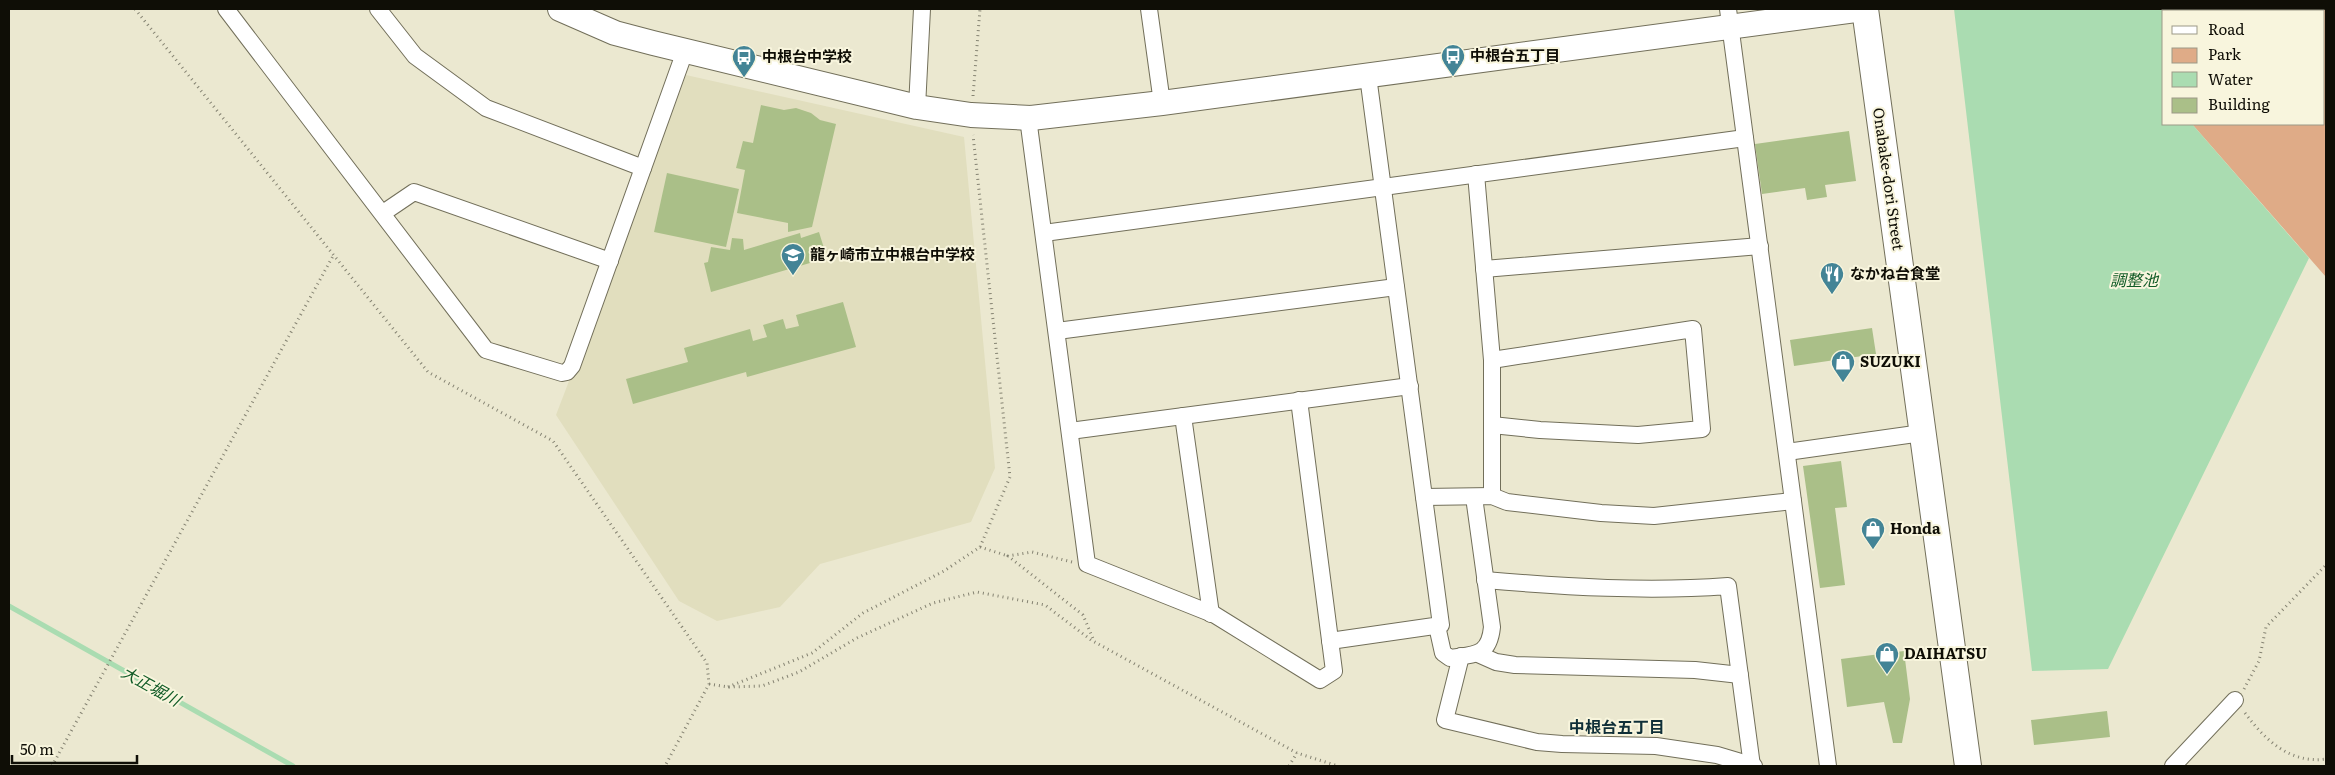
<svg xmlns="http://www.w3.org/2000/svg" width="2335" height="775" viewBox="0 0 2335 775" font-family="Literata,'Noto Sans JP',serif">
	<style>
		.built { fill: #e1debe }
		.green { fill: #dfab87 }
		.water { fill: #aadcb1 }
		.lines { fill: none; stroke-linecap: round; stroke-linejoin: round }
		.stream { stroke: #aadcb1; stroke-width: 5 }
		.building { fill: #aabf88 }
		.street-casing { stroke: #726f5a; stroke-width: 18 }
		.secondary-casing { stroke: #726f5a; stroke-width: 26 }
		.primary-casing { stroke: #726f5a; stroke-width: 28 }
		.path { stroke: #858372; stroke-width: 3; stroke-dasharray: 1 4; stroke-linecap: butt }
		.street { stroke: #fff; stroke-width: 16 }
		.secondary { stroke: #fff; stroke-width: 24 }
		.primary { stroke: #fff; stroke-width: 26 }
		.labels { text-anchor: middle; stroke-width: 4; stroke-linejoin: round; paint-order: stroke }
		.poi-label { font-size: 15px; font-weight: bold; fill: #0f0e06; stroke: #f8f5dd; text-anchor: start }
		.street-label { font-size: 15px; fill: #0f0e06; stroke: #f8f5dd }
		.water-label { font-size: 16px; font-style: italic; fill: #105b26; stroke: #f8f5dd }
		.neighbourhood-label { font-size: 16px; font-weight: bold; fill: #0f2f38; stroke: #f8f5dd }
	</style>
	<rect width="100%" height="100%" fill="#ebe8d0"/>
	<polygon class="built" points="686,75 964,137 995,468 971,522 820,564 780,607 717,621 679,601 556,415"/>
	<polygon class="green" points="2175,9 2326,9 2326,277 2192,124 2324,124 2324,11 2175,11"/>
	<polygon class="water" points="1954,9 2175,9 2175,11 2164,11 2164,124 2192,124 2309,258 2108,669 2032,671"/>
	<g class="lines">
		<polyline class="stream" points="9,606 293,766"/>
	</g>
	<g class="building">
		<polygon points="761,105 784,110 796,108 811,113 820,120 836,124 812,227 788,232 788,223 737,213 745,170 736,168 743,141 753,143"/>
		<polygon points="1849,131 1856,181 1825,185 1827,197 1807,200 1805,188 1762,194 1755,144"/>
		<polygon points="667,173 739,189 726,247 654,232"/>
		<polygon points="819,232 827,258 711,292 704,263 708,262 711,247 730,250 732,238 743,239 744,250 800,233 801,238"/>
		<polygon points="843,302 856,347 747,377 746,372 633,404 626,379 688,362 684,348 750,329 753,341 767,337 763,325 783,319 786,329 799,326 796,315"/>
		<polygon points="1872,328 1876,354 1794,366 1790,340"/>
		<polygon points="1841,461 1847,507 1835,508 1845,585 1820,588 1803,466"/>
		<polygon points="1904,651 1910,699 1902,743 1893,743 1884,702 1847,707 1841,659"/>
		<polygon points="2107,711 2110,737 2034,745 2031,720"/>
	</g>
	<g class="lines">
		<g class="street-casing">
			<g id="street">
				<polyline points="226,9 486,350 562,373 567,372 572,366 685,51"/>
				<polyline points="378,9 415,56 486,108 643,168"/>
				<polyline points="1149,9 1162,103"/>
				<polyline points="1728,9 1828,766"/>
				<polyline points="917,107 922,9"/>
				<polyline points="1028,118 1087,564 1215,615 1320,680 1334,671 1299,400"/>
				<polyline points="1476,174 1492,360 1492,496"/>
				<polyline points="383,213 414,192 610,261"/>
				<polyline points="1044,233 1745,138"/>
				<polyline points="1484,269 1760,246"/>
				<polyline points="1057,331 1396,287"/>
				<polyline points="1183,416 1211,614"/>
				<polyline points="1492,425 1540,430 1638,435 1702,429 1693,329 1492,360"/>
				<polyline points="1070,431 1410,386"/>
				<polyline points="1787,452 1922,433"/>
				<polyline points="1424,497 1492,496 1507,502 1601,513 1654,516 1793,501"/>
				<path d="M 1485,580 C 1567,587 1647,592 1728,586 L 1752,766"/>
				<path d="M 1437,626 L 1443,653 L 1450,658 C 1474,654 1489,657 1492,627 L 1474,497"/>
				<polyline points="1330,641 1441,625 1368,76"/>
				<polyline points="1478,654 1496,662 1515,665 1695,670 1740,675"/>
				<polyline points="1461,656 1445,720 1537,742 1562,744 1656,746 1717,755 1754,766"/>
				<polyline points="2173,766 2235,700"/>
			</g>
		</g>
		<g class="secondary-casing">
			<polyline id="secondary" points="560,9 615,33 653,43 917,107 971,115 1031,118 1162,103 1863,9"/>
		</g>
		<g class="primary-casing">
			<polyline id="primary" points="1865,9 1968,766"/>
		</g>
		<g class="path">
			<polyline points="135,9 428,372 553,441 707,663 709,684 665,766"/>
			<polyline points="973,96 980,9"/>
			<polyline points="980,547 1008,556"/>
			<polyline points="1072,562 1032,552 1008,556 1083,615 1094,641"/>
			<polyline points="709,684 728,687 762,686 799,672 857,638 933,603 977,592 1045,605 1091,640 1297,753 1338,766"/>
			<polyline points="728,687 812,653 863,613 944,571 980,547 1010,477 973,135"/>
			<polyline points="2244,689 2259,661 2266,627 2326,565"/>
			<path d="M 2245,713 C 2265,740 2290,764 2326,759"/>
			<polyline points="52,766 333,256"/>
			<polyline points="1289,766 1297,753"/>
		</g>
		<use href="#street" class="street"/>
		<use href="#secondary" class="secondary"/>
		<use href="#primary" class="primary"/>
	</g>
	<defs>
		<g id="bus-pin" transform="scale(1.25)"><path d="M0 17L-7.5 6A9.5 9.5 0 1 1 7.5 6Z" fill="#438496" stroke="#f8f5dd"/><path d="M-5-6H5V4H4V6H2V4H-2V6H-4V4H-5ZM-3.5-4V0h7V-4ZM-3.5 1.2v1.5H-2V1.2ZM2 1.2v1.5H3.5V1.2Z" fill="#fff"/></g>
		<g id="school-pin" transform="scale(1.25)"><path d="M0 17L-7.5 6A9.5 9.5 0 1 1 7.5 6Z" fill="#438496" stroke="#f8f5dd"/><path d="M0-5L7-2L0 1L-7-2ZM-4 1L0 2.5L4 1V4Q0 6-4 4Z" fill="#fff"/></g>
		<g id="restaurant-pin" transform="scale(1.25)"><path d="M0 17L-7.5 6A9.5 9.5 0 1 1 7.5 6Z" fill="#438496" stroke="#f8f5dd"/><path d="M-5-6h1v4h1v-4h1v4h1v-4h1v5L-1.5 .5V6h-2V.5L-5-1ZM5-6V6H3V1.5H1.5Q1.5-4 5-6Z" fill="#fff"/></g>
		<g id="shop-pin" transform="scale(1.25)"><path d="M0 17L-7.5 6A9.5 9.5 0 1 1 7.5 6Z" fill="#438496" stroke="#f8f5dd"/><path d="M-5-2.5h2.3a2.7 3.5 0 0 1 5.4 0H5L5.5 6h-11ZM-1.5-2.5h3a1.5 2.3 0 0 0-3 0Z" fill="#fff"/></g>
	</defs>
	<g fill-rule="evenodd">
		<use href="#bus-pin" x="1453" y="56"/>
		<use href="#bus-pin" x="744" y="57"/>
		<use href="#school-pin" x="793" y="255"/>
		<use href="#restaurant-pin" x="1832" y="274"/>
		<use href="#shop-pin" x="1843" y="362"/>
		<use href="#shop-pin" x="1873" y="529"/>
		<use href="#shop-pin" x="1887" y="654"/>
	</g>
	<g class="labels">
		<g class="poi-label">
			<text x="1470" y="61">中根台五丁目</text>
			<text x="762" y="62">中根台中学校</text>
			<text x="810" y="260">龍ヶ崎市立中根台中学校</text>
			<text x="1850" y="279">なかね台食堂</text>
			<text x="1860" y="367">SUZUKI</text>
			<text x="1890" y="534">Honda</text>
			<text x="1904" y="659">DAIHATSU</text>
		</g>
		<g class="street-label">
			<text transform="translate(1888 179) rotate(82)" y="5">Onabake-dori Street</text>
		</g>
		<g class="water-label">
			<text x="2134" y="286">調整池</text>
			<text transform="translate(151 686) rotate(29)" y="6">大正堀川</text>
		</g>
		<g class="neighbourhood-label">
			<text x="1617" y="733">中根台五丁目</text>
		</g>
	</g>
	<rect width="2335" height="775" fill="none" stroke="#0f0e06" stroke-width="20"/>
	<rect x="2162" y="10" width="162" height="115" fill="#f8f5dd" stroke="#9b9987"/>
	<rect x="2172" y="26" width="25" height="8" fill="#ffffff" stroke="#9b9987"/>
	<text x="2208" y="35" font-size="15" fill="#0f0e06">Road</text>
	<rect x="2172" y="48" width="25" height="15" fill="#dfab87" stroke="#9b9987"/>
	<text x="2208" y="60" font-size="15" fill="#0f0e06">Park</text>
	<rect x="2172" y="72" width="25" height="15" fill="#aadcb1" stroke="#9b9987"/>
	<text x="2208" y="85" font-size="15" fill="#0f0e06">Water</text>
	<rect x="2172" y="98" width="25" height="15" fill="#aabf88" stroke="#9b9987"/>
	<text x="2208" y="110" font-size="15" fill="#0f0e06">Building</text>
	<path d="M12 755v8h125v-8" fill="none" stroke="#0f0e06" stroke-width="2.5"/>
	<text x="20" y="755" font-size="15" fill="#0f0e06" stroke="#f8f5dd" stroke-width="4" paint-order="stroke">50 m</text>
</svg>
